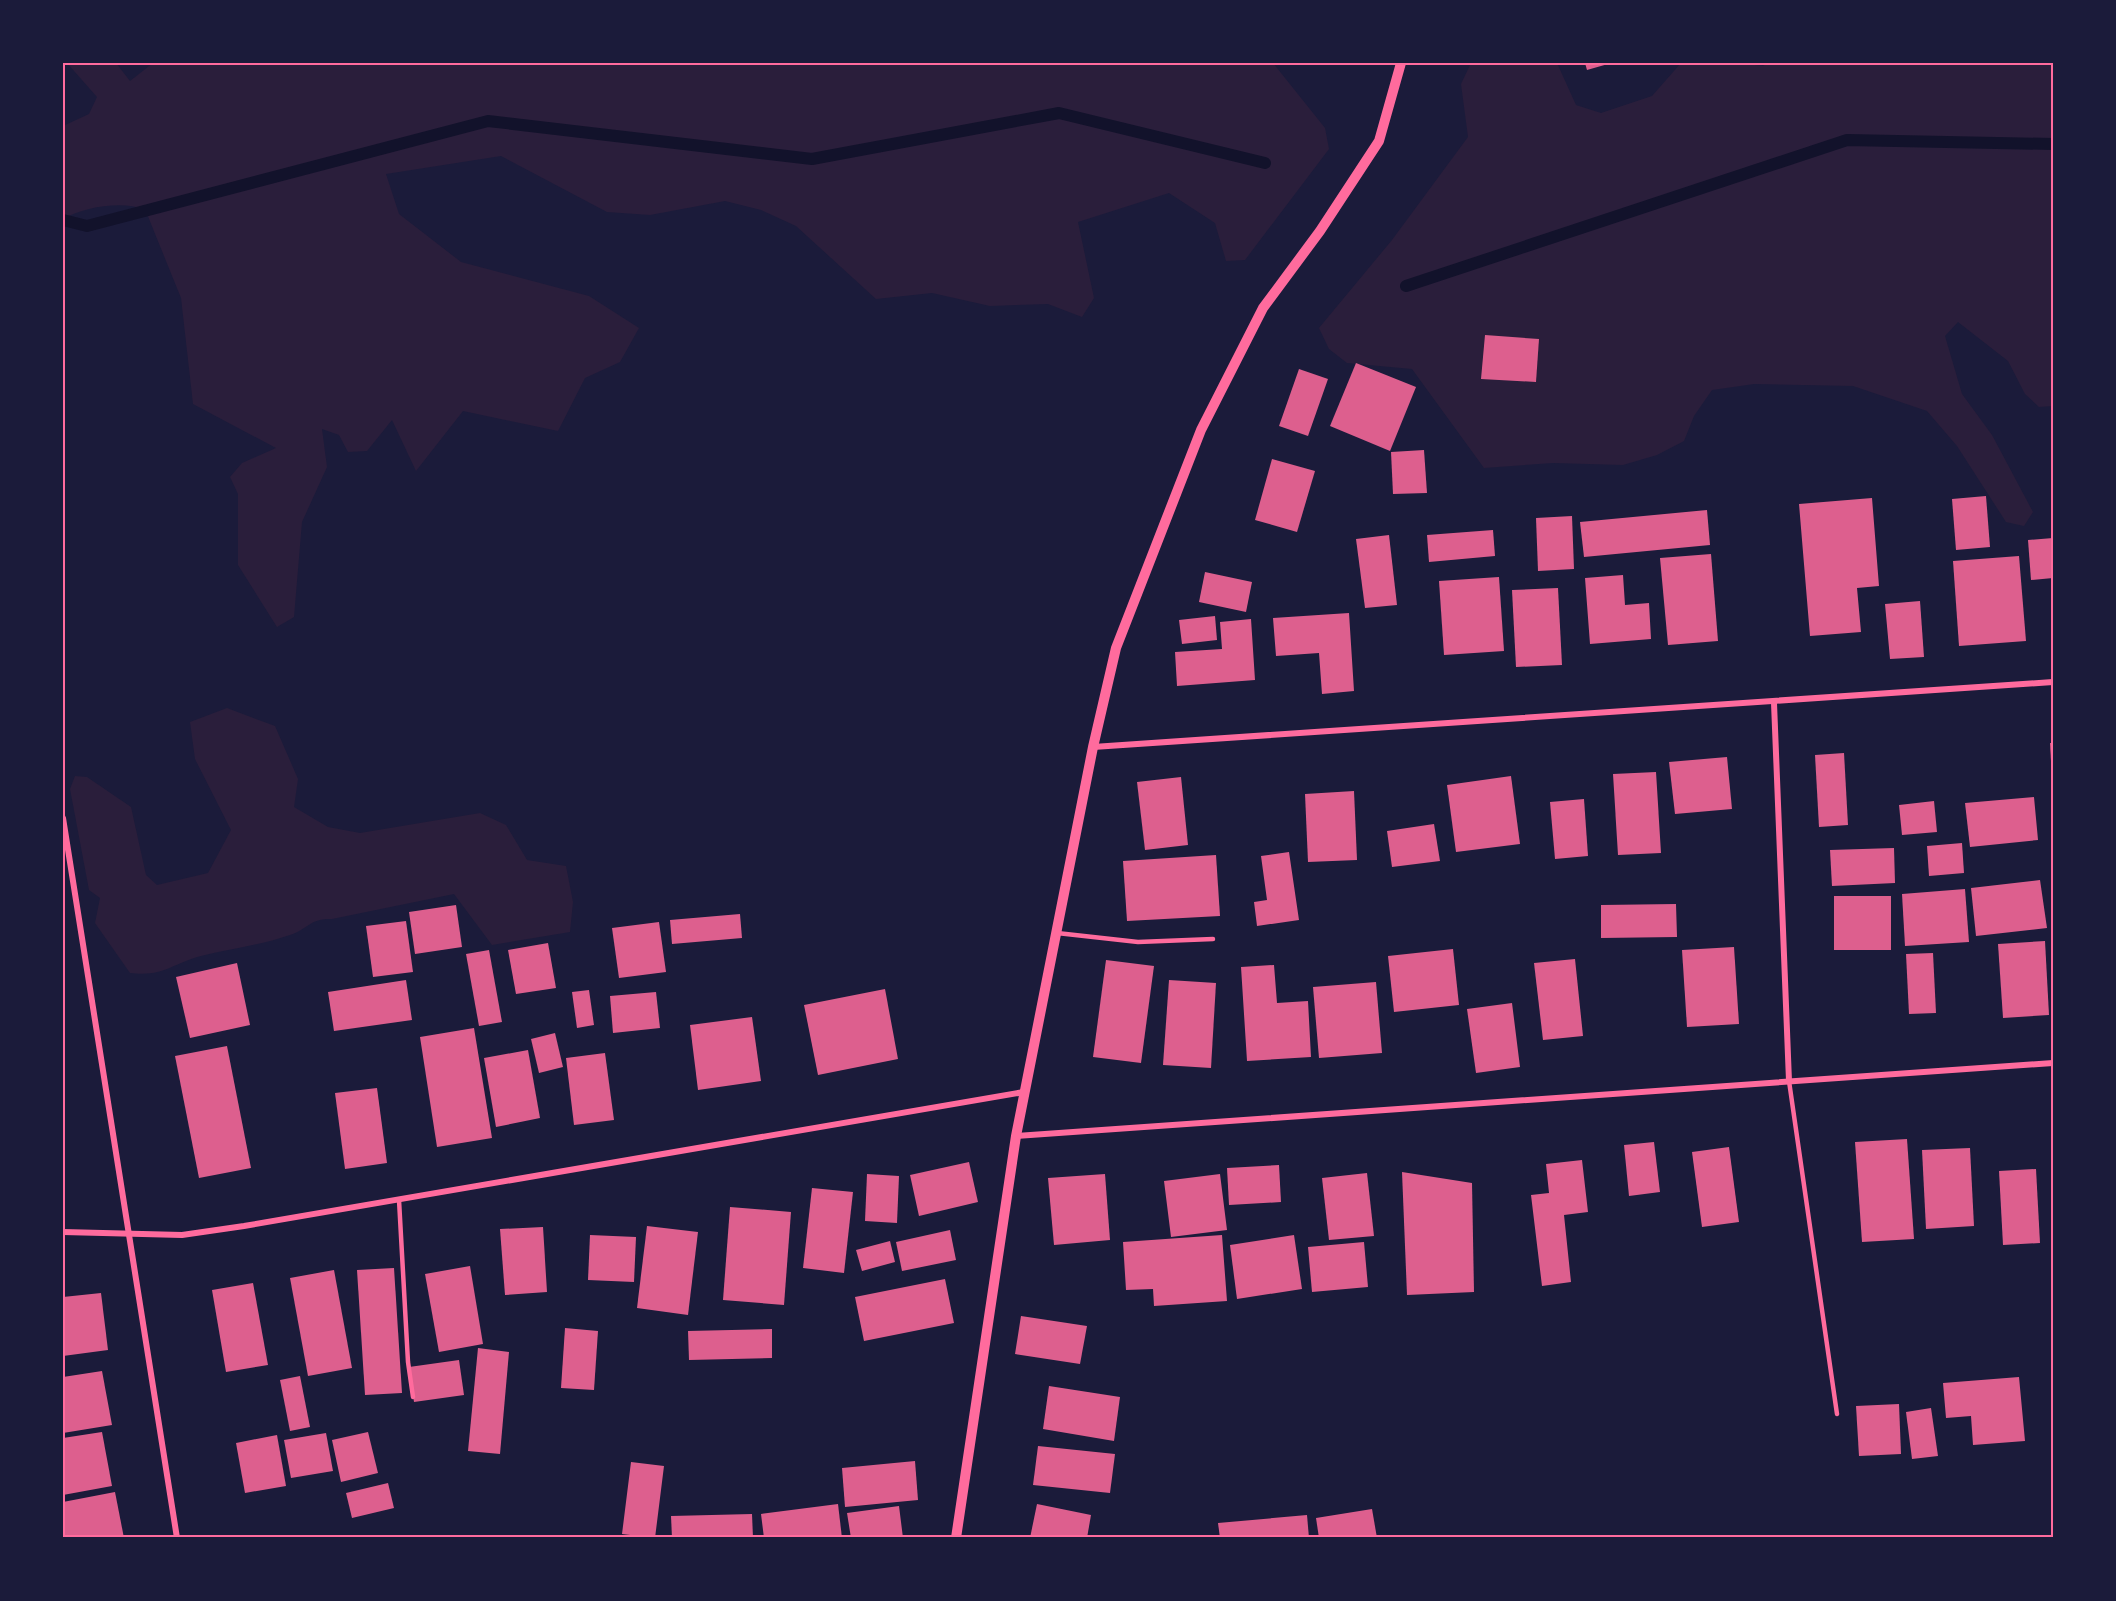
<svg xmlns="http://www.w3.org/2000/svg" width="2116" height="1601" viewBox="0 0 2116 1601" font-family="'Titillium Web',sans-serif">
	<style>
		.green { fill: #2a1e3b }
		.lines { fill: none; stroke-linecap: round; stroke-linejoin: round }
		.stream { stroke: #12122b; stroke-width: 12 }
		.building { fill: #dd5f8e }
		.service { stroke: #ff6b9d; stroke-width: 4.5 }
		.minor { stroke: #ff6b9d; stroke-width: 6 }
		.tertiary { stroke: #ff6b9d; stroke-width: 10 }
		.neatline { fill: none; stroke: #ff6b9d; stroke-width: 2 }
	</style>
	<rect width="100%" height="100%" fill="#1b1b3a"/>
	<g class="green">
		<path d="M 67,63 L 116,63 L 130,81 L 153,63 L 1273,63 L 1325,128 L 1329,149 L 1245,260 L 1226,261 L 1215,223 L 1169,193 L 1078,222 L 1094,298 L 1082,317 L 1048,304 L 990,306 L 932,293 L 876,299 L 796,226 L 761,210 L 725,201 L 650,215 L 607,212 L 501,156 L 386,174 L 399,214 L 461,262 L 589,296 L 639,328 L 620,362 L 585,378 L 558,431 L 463,411 L 416,471 L 392,420 L 367,451 L 348,452 L 339,435 L 322,429 L 327,467 L 302,522 L 294,617 L 277,627 L 238,565 L 238,494 L 230,477 L 242,463 L 276,448 L 193,404 L 181,298 L 145,209 C 122,201 85,206 63,219 L 63,126 L 89,114 L 97,97 Z"/>
		<polygon points="1471,63 1557,63 1576,105 1601,113 1652,96 1681,63 1737,63 1763,66 1768,63 2053,63 2053,406 2039,407 2025,394 2008,361 1958,322 1945,336 1962,394 1992,435 2033,512 2024,526 2006,522 1957,446 1927,411 1853,386 1754,384 1712,390 1694,416 1684,441 1657,455 1623,465 1553,463 1484,468 1412,369 1347,363 1329,349 1319,328 1392,240 1468,137 1461,84"/>
		<path d="M 227,708 L 275,726 L 298,779 L 294,807 L 328,827 L 360,833 L 480,813 L 506,825 L 527,860 L 566,866 L 573,902 L 570,932 L 492,945 L 454,894 L 332,919 C 310,918 308,929 290,935 C 261,945 230,949 201,956 C 171,964 164,977 130,973 L 95,923 L 100,898 L 89,890 L 70,789 L 75,776 L 87,777 L 131,807 L 146,875 L 157,885 L 208,873 L 231,830 L 195,759 L 190,722 Z"/>
	</g>
	<g class="lines">
		<g class="stream">
			<polyline points="63,220 87,226 488,121 812,159 1059,113 1265,163"/>
			<polyline points="1406,286 1847,140 2053,144"/>
		</g>
	</g>
	<g class="building">
		<polygon points="1585,63 1608,63 1608,64 1587,70"/>
		<polygon points="1485,335 1539,339 1536,382 1481,379"/>
		<polygon points="1356,363 1416,387 1390,451 1330,426"/>
		<polygon points="1299,369 1328,379 1308,436 1279,426"/>
		<polygon points="1424,450 1427,493 1393,494 1391,452"/>
		<polygon points="1272,459 1315,471 1297,532 1255,520"/>
		<polygon points="1986,496 1990,547 1956,550 1952,499"/>
		<polygon points="1872,498 1879,586 1857,588 1861,632 1810,636 1799,504"/>
		<polygon points="1707,510 1710,545 1584,557 1580,522"/>
		<polygon points="1572,516 1574,569 1538,571 1536,518"/>
		<polygon points="1493,530 1495,556 1429,562 1427,535"/>
		<polygon points="1389,535 1397,605 1365,608 1356,539"/>
		<polygon points="2053,538 2053,578 2031,580 2028,540"/>
		<polygon points="1711,554 1718,641 1668,645 1660,558"/>
		<polygon points="2019,556 2026,641 1959,646 1953,561"/>
		<polygon points="1205,572 1252,582 1246,612 1199,602"/>
		<polygon points="1623,575 1625,605 1649,603 1651,639 1590,644 1585,578"/>
		<polygon points="1499,577 1504,651 1444,655 1439,581"/>
		<polygon points="1558,588 1562,665 1516,667 1512,590"/>
		<polygon points="1920,601 1924,657 1890,659 1885,604"/>
		<polygon points="1349,613 1354,691 1322,694 1319,653 1276,656 1273,618"/>
		<polygon points="1215,616 1217,640 1182,644 1179,620"/>
		<polygon points="1251,619 1255,680 1177,686 1175,652 1222,649 1220,622"/>
		<polygon points="2050,743 2053,743 2053,761 2051,761"/>
		<polygon points="1844,753 1848,825 1819,827 1815,755"/>
		<polygon points="1727,757 1732,809 1675,814 1669,762"/>
		<polygon points="1656,772 1661,853 1618,855 1613,774"/>
		<polygon points="1511,776 1520,844 1456,852 1447,785"/>
		<polygon points="1181,777 1188,845 1145,850 1137,782"/>
		<polygon points="1354,791 1357,860 1308,862 1305,794"/>
		<polygon points="2034,797 2038,840 1970,847 1965,803"/>
		<polygon points="1584,799 1588,856 1555,859 1550,802"/>
		<polygon points="1934,801 1937,832 1902,835 1899,805"/>
		<polygon points="1434,824 1440,861 1392,867 1387,831"/>
		<polygon points="1962,843 1964,873 1929,876 1927,846"/>
		<polygon points="1894,848 1895,883 1832,886 1830,850"/>
		<polygon points="1289,852 1299,920 1257,926 1254,902 1267,900 1261,856"/>
		<polygon points="1216,855 1220,916 1127,921 1123,861"/>
		<polygon points="2040,880 2047,928 1976,936 1971,888"/>
		<polygon points="1965,889 1969,942 1905,946 1902,894"/>
		<rect x="1834" y="896" width="57" height="54"/>
		<polygon points="1676,904 1677,937 1601,938 1601,905"/>
		<polygon points="456,905 462,947 415,954 409,912"/>
		<polygon points="740,914 742,938 672,944 670,920"/>
		<polygon points="406,921 413,972 373,977 366,926"/>
		<polygon points="659,922 666,972 619,978 612,928"/>
		<polygon points="2045,941 2049,1015 2003,1018 1998,944"/>
		<polygon points="548,943 556,988 516,994 508,950"/>
		<polygon points="1734,947 1739,1024 1687,1027 1682,950"/>
		<polygon points="1453,949 1459,1005 1394,1012 1388,956"/>
		<polygon points="489,950 502,1022 479,1026 466,954"/>
		<polygon points="1933,953 1936,1013 1909,1014 1906,954"/>
		<polygon points="1575,959 1583,1036 1543,1040 1534,963"/>
		<polygon points="1106,960 1154,966 1141,1063 1093,1057"/>
		<polygon points="237,963 250,1025 190,1038 176,977"/>
		<polygon points="1274,965 1277,1003 1308,1001 1311,1057 1247,1061 1241,967"/>
		<polygon points="406,980 412,1020 334,1031 328,992"/>
		<polygon points="1169,980 1216,983 1211,1068 1163,1065"/>
		<polygon points="1376,982 1382,1053 1319,1058 1313,987"/>
		<polygon points="885,989 898,1059 818,1075 804,1005"/>
		<polygon points="589,990 594,1025 577,1028 572,992"/>
		<polygon points="656,992 660,1028 613,1033 610,996"/>
		<polygon points="1512,1003 1520,1067 1476,1073 1467,1009"/>
		<polygon points="752,1017 761,1081 698,1090 690,1025"/>
		<polygon points="474,1028 492,1138 437,1147 420,1037"/>
		<polygon points="555,1033 563,1067 539,1073 531,1039"/>
		<polygon points="227,1046 251,1168 199,1178 175,1056"/>
		<polygon points="528,1050 540,1118 496,1127 484,1058"/>
		<polygon points="605,1053 614,1120 574,1125 566,1058"/>
		<polygon points="377,1088 387,1163 345,1169 335,1093"/>
		<polygon points="1907,1139 1914,1239 1862,1242 1855,1142"/>
		<polygon points="1654,1142 1660,1192 1629,1196 1624,1145"/>
		<polygon points="1729,1147 1739,1222 1702,1227 1692,1152"/>
		<polygon points="1970,1148 1974,1226 1926,1229 1922,1150"/>
		<polygon points="1582,1160 1588,1212 1564,1215 1571,1282 1542,1286 1531,1195 1549,1193 1546,1164"/>
		<polygon points="969,1162 978,1202 919,1216 910,1175"/>
		<polygon points="1279,1165 1281,1202 1229,1205 1227,1168"/>
		<polygon points="2036,1169 2040,1243 2003,1245 1999,1171"/>
		<polygon points="1402,1172 1472,1183 1474,1292 1407,1295"/>
		<polygon points="1367,1173 1374,1236 1329,1240 1322,1178"/>
		<polygon points="867,1174 899,1176 897,1223 865,1221"/>
		<polygon points="1105,1174 1110,1240 1054,1245 1048,1178"/>
		<polygon points="1220,1174 1227,1230 1171,1237 1164,1181"/>
		<polygon points="812,1188 853,1192 844,1273 803,1268"/>
		<polygon points="730,1207 791,1212 784,1305 723,1300"/>
		<polygon points="647,1226 698,1232 688,1315 637,1308"/>
		<polygon points="543,1227 547,1292 505,1295 500,1229"/>
		<polygon points="950,1230 956,1260 902,1271 896,1242"/>
		<polygon points="590,1235 636,1237 634,1282 588,1280"/>
		<polygon points="1222,1235 1227,1301 1154,1306 1153,1289 1126,1290 1123,1242"/>
		<polygon points="1294,1235 1302,1289 1237,1299 1230,1245"/>
		<polygon points="890,1241 895,1262 862,1271 856,1250"/>
		<polygon points="1364,1242 1368,1287 1312,1292 1308,1247"/>
		<polygon points="470,1266 483,1344 439,1352 425,1274"/>
		<polygon points="394,1268 402,1393 365,1395 357,1270"/>
		<polygon points="334,1270 352,1368 308,1376 290,1278"/>
		<polygon points="945,1279 954,1323 864,1341 855,1297"/>
		<polygon points="253,1283 268,1365 226,1372 212,1290"/>
		<polygon points="101,1293 108,1350 63,1356 63,1297"/>
		<polygon points="1021,1316 1087,1326 1080,1364 1015,1354"/>
		<polygon points="565,1328 598,1331 594,1390 561,1388"/>
		<polygon points="772,1329 772,1358 689,1360 688,1331"/>
		<polygon points="478,1348 509,1352 500,1454 468,1451"/>
		<polygon points="459,1360 464,1395 414,1402 409,1367"/>
		<polygon points="102,1371 112,1425 63,1433 63,1377"/>
		<polygon points="300,1376 310,1427 290,1431 280,1380"/>
		<polygon points="2019,1377 2025,1441 1973,1445 1971,1416 1946,1418 1943,1383"/>
		<polygon points="1049,1386 1120,1397 1114,1441 1043,1429"/>
		<polygon points="1899,1404 1901,1454 1859,1456 1856,1406"/>
		<polygon points="1931,1408 1938,1456 1912,1459 1906,1412"/>
		<polygon points="102,1432 112,1486 63,1495 63,1438"/>
		<polygon points="368,1432 378,1473 341,1482 332,1440"/>
		<polygon points="326,1433 333,1471 291,1478 284,1440"/>
		<polygon points="277,1435 286,1486 245,1493 236,1443"/>
		<polygon points="1038,1446 1115,1454 1110,1493 1033,1485"/>
		<polygon points="915,1461 918,1500 845,1507 842,1468"/>
		<polygon points="631,1462 664,1466 655,1538 622,1534"/>
		<polygon points="388,1483 394,1508 352,1518 346,1493"/>
		<polygon points="115,1492 124,1538 63,1538 63,1502"/>
		<polygon points="838,1504 842,1538 764,1538 761,1514"/>
		<polygon points="1037,1504 1091,1515 1087,1538 1030,1538"/>
		<polygon points="899,1506 903,1538 851,1538 847,1513"/>
		<polygon points="1372,1509 1377,1538 1319,1538 1316,1518"/>
		<polygon points="752,1514 753,1538 672,1538 671,1516"/>
		<polygon points="1307,1515 1309,1538 1220,1538 1218,1523"/>
	</g>
	<g class="lines">
		<g class="service">
			<polyline points="1057,933 1138,942 1213,939"/>
			<polyline points="1789,1081 1837,1414"/>
			<polyline points="399,1200 408,1362 413,1397"/>
		</g>
		<g class="minor">
			<polyline points="1774,703 1789,1081"/>
			<polyline points="1093,747 2053,682"/>
			<polyline points="63,818 177,1538"/>
			<polyline points="1016,1136 2053,1063"/>
			<polyline points="63,1232 182,1235 244,1226 1024,1092"/>
		</g>
		<polyline class="tertiary" points="956,1538 1016,1136 1093,747 1116,648 1201,430 1263,308 1320,231 1379,141 1401,63"/>
	</g>
	<rect width="2116" height="1601" fill="none" stroke="#1b1b3a" stroke-width="129"/>
	<rect x="64" y="64" width="1988" height="1472" class="neatline"/>
</svg>
